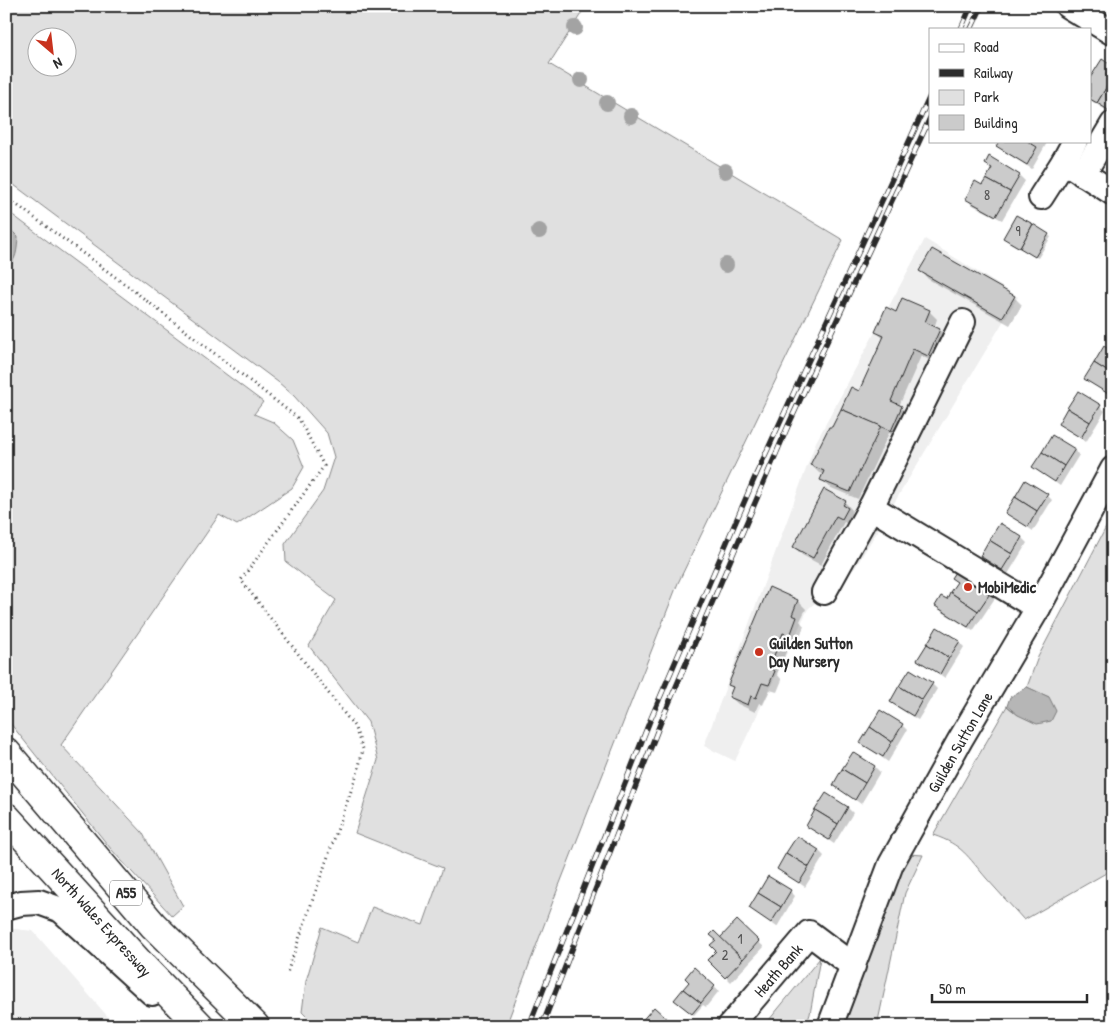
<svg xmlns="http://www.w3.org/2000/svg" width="1119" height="1032" viewBox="0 0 1119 1032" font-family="'Patrick Hand',sans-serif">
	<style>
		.built { fill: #efefef }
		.green { fill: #e0e0e0; stroke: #868686; fill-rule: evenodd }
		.water { fill: #b6b6b6; stroke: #7e7e7e }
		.shadow { fill: #0003 }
		.building { fill: #cbcbcb; stroke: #2b2b2b }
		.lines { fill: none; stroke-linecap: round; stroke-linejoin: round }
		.minor-casing { stroke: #2b2b2b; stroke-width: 28 }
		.highway-casing { stroke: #2b2b2b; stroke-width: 31 }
		.path { stroke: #2b2b2b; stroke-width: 3; stroke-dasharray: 1 4; stroke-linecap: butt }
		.minor { stroke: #fff; stroke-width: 24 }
		.highway { stroke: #fff; stroke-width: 28 }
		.rail-casing { stroke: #2b2b2b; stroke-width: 5.5 }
		.rail { stroke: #fff; stroke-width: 4; stroke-dasharray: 11; stroke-linecap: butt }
		.tree { fill: #a3a3a3 }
		.poi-dot { fill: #c8321e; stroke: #fff; stroke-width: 2 }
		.labels { text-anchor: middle; stroke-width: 4.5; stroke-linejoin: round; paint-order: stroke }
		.number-label { font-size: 14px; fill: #535353 }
		.shield { fill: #fff; stroke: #6b6b6b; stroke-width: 1 }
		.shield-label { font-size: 15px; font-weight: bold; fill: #2b2b2b }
		.poi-label { font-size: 16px; font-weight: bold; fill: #2b2b2b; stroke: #fff; text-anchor: start }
		.street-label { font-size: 16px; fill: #2b2b2b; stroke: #fff }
	</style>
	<rect width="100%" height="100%" fill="#fff"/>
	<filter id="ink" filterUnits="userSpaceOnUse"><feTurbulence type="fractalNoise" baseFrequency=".02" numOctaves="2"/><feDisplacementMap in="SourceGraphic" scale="10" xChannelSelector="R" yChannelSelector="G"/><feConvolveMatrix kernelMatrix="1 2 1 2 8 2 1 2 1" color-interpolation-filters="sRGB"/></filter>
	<g filter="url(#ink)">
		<g class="built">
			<polygon points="925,239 1018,297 855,568 808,609 735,761 704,746 816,442"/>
			<polygon points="6,928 33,931 116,1026 6,1026"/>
		</g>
		<g class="green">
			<path d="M 6,6 L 586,6 L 549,64 L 843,240 L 678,583 L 555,896 L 506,1026 L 316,1026 L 302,1012 L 306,981 L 322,927 L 358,942 L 372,907 L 423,925 L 443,868 L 355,833 L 378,760 L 368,722 L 309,646 L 336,600 L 286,562 L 285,544 L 323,491 L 334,457 L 327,433 L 294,396 L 278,382 L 6,179 ZM 38,38 L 68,38 L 68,68 L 38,68 Z"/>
			<polygon points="6,210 263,402 254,414 273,422 293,440 304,467 292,488 237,525 219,515 61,745 142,832 183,906 172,916 111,849 6,718"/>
			<path d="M 1113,514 L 1113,869 L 1024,920 C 1012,906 999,893 987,879 C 967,856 963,845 933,835 L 1007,706 L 1018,715 L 1049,697 L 1027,687 L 1038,657 Z"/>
			<polygon points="908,854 923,855 905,893 877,1026 844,1026"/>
			<polygon points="820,958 810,1014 806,1026 764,1026"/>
		</g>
		<g class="water">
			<path d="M 6,225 L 18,237 C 17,249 17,261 6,268 Z"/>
			<polygon points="1027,687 1049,697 1056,711 1051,721 1037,724 1018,715 1007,706 1010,697"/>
		</g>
		<g class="shadow">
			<polygon points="1102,61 1113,68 1113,76 1111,80 1112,114 1090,100 1090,81"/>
			<polygon points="997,141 1048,141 1032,169 1003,151 998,146 999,143"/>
			<polygon points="987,163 1020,176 1025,181 1002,220 971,204 967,199 983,187 993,169"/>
			<polygon points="1033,225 1051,237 1038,258 1010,243 1005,238"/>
			<polygon points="921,271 1014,297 1022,305 1010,325 928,279"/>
			<polygon points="903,300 930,312 937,319 934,328 940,330 947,338 936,363 921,356 899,406 909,414 899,438 889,433 858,499 829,487 822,480 824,475 819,473 811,465 833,429 860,393 884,339 876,332 897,314"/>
			<polygon points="1113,353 1113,396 1112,397 1086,379"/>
			<polygon points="1100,406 1105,411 1086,442 1060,424"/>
			<polygon points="1074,450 1079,455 1060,486 1034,467"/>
			<polygon points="1047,495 1052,500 1033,531 1007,513"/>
			<polygon points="845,502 852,510 851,513 855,516 850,525 844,522 821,565 802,555 794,547"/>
			<polygon points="1000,525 1022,538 1027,543 1008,574 981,555"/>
			<polygon points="957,571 995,598 973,631 941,611 936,606 947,600 958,583 952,578"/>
			<polygon points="770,589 798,601 806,609 800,621 804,626 798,642 791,640 777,674 782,680 777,692 770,690 763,705 759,703 755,712 738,704 730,697 734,689 729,684"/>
			<polygon points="959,642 964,647 945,678 919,660"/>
			<polygon points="932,684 937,689 918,720 897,707 892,702"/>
			<polygon points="902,725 907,730 888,762 862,743"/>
			<polygon points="853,754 875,767 880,772 861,804 834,785"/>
			<polygon points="826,795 848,808 853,813 834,844 808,826"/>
			<polygon points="797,838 819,851 824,856 805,887 779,869"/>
			<polygon points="790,891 795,896 777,927 750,908"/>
			<polygon points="737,922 764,947 731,982 709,960 718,951 720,939"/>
			<polygon points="691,982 714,987 719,991 706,1007 703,1005 694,1015 676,1000"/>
		</g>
		<g class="building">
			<polygon points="1102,59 1111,65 1106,75 1112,78 1097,103 1090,99 1090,78"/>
			<polygon points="1112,78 1113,79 1113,113 1097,103"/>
			<polygon points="996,141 1027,141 1037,147 1027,165 996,146 998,143"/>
			<polygon points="989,156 1020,175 1010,192 986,179 992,168 985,164"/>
			<polygon points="986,179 1010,192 996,216 965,199 975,181 982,185"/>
			<polygon points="1016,215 1033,224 1020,248 1003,238"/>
			<polygon points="1033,224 1049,234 1035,257 1020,248"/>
			<polygon points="932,249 1015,296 1002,318 919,271"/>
			<polygon points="902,298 930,310 925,322 940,329 928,356 913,349 891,401 902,406 891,431 841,409 851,387 859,391 884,336 875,332 886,307 896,312"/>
			<polygon points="1104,346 1113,352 1113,375 1094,363"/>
			<polygon points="1094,363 1113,375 1113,383 1107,393 1084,379"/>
			<polygon points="1078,391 1101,405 1090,422 1067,408"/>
			<polygon points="1067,408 1090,422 1081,438 1058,424"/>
			<polygon points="841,409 881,426 850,492 820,480 824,471 810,465 829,427 832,427"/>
			<polygon points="1052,435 1075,449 1064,466 1042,452"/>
			<polygon points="1042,452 1064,466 1055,482 1032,467"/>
			<polygon points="1025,480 1048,494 1037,511 1015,497"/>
			<polygon points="824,489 846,501 843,505 848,508 842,519 836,516 813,558 793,547"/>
			<polygon points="1015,497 1037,511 1028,527 1005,513"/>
			<polygon points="1000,523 1022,537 1012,554 989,540"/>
			<polygon points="989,540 1012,554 1002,570 980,556"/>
			<polygon points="957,569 991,592 978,611 950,592 957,582 951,578"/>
			<polygon points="769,587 798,600 792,615 797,617 790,636 783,633 769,668 775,671 769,685 762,683 756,698 751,696 748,705 729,697 733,687 728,685"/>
			<polygon points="950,592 978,611 968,627 935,606 941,596 947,599"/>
			<polygon points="937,627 960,641 949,658 927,644"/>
			<polygon points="927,644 949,658 940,674 917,660"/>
			<polygon points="910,669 933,683 922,700 899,686"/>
			<polygon points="899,686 922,700 913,716 890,702"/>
			<polygon points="880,710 903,724 892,742 870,727"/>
			<polygon points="870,727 892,742 883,757 860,743"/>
			<polygon points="853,752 875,766 865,783 842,769"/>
			<polygon points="842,769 865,783 855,800 833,785"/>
			<polygon points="826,793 848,807 838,824 815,810"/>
			<polygon points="815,810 838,824 829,840 806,826"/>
			<polygon points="797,836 819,850 809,867 786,853"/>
			<polygon points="786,853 809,867 799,883 777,869"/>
			<polygon points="768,876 791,890 781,907 758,893"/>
			<polygon points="758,893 781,907 771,923 749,908"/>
			<polygon points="737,920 759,941 743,959 720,938"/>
			<polygon points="714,931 743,959 725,978 707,960 716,951 710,945 716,940 710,935"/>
			<polygon points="694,967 715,986 701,1003 683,989 689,982 685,978"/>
			<polygon points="683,989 701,1003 692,1014 674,1000"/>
			<polygon points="654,1007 675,1026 641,1026 639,1024"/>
		</g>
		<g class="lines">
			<g class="minor-casing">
				<g id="minor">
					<polyline points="1068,6 1113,33"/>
					<polyline points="1075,141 1064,161 1113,193"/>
					<polyline points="1083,174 1113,124"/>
					<polyline points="1041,197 1064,161"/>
					<polyline points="871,507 1038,608"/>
					<polyline points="824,592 871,507 963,322"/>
					<polyline points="6,907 21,903 39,902 61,910 152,993"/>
					<polyline points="730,1026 809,933 853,966"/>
					<polyline points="830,1026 891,864 960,740 1038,608 1113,469"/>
				</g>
			</g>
			<g class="highway-casing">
				<g id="highway">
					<polyline points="6,752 153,925 255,1026"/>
					<polyline points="6,817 142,966 200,1026"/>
				</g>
			</g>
			<polyline class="path" points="6,197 129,287 299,419 324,466 241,580 354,726 363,749 358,771 287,973"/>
			<use href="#minor" class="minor"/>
			<use href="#highway" class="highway"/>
			<g class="rail-casing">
				<g id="rail">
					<polyline points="961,29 971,6"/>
					<polyline points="971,29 982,6"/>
					<polyline points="529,1026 649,723 755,477 930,96"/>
					<polyline points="542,1026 660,724 788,426 930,118"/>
				</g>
			</g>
			<use href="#rail" class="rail"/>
		</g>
		<g class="tree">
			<circle cx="575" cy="28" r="8"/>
			<circle cx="581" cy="80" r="8"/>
			<circle cx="607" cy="103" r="8"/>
			<circle cx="631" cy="116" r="8"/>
			<circle cx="725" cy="171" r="8"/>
			<circle cx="539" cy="231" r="8"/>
			<circle cx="726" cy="265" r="8"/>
		</g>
	</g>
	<g class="poi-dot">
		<circle cx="968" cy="587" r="5"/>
		<circle cx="759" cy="652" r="5"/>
	</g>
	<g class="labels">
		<g class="number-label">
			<text x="987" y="200">8</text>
			<text x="1018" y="236">9</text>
			<text x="740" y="944">1</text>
			<text x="725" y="960">2</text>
		</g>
		<rect class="shield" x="110" y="880.5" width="32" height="25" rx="4"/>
		<g class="shield-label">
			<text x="126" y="898">A55</text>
		</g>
		<g class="poi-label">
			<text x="978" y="593">MobiMedic</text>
			<text x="769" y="649">Guilden Sutton<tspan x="769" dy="18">Day Nursery</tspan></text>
		</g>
		<g class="street-label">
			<text transform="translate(960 742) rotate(-60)" y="6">Guilden Sutton Lane</text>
			<text transform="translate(102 922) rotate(48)" y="6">North Wales Expressway</text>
			<text transform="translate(778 970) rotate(-49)" y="6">Heath Bank</text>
		</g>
	</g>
	<rect width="1119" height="1032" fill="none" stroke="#fff" stroke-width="25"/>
	<rect x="12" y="12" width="1094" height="1007" fill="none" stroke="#2b2b2b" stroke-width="2" filter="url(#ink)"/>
	<rect x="929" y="28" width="162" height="115" fill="#ffffff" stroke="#aaaaaa"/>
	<rect x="939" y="44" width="25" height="8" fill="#ffffff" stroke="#aaaaaa"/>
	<text x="974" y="52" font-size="15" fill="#2b2b2b">Road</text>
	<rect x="939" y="69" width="25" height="8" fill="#2b2b2b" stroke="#aaaaaa"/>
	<text x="974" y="78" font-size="15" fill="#2b2b2b">Railway</text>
	<rect x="939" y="90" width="25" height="15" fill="#e0e0e0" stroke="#aaaaaa"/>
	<text x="974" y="102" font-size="15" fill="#2b2b2b">Park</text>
	<rect x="939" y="115" width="25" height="15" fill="#cbcbcb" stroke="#aaaaaa"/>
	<text x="974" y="128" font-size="15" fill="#2b2b2b">Building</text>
	<g transform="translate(52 52) rotate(152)"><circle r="24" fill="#ffffff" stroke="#aaaaaa"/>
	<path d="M0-4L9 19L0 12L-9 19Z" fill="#c8321e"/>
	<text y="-8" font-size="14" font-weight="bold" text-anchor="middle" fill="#2b2b2b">N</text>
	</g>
	<path d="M932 994v8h155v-8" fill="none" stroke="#2b2b2b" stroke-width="2.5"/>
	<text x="939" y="994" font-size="15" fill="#2b2b2b" stroke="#ffffff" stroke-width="4" paint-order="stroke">50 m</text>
</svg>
